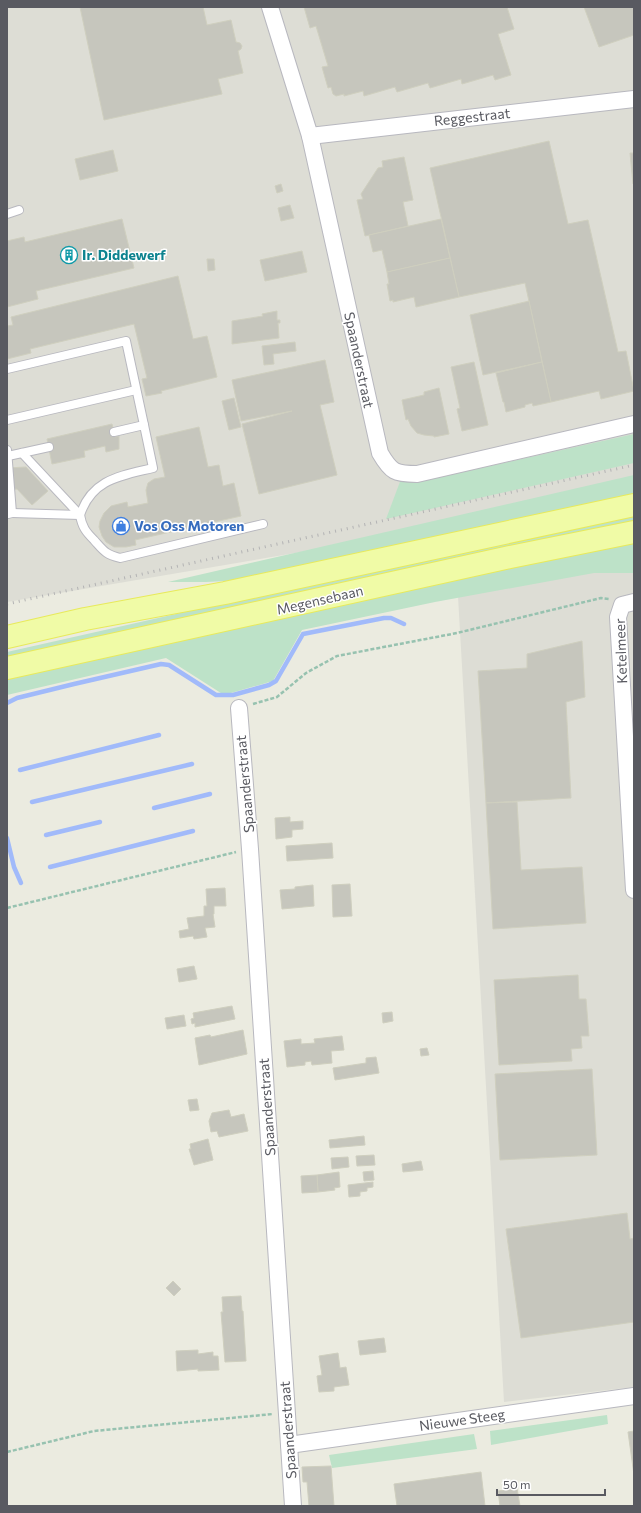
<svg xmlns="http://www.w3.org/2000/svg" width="641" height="1513" viewBox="0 0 641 1513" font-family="Commissioner,sans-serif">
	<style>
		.industrial { fill: #ddddd5 }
		.green { fill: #bde2c8 }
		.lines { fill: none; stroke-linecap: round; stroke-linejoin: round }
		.stream { stroke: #a1bafa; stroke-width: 4.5 }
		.building { fill: #c6c6bd; stroke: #cfcfbf }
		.service-casing { stroke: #b8b8bf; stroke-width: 10 }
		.minor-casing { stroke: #b8b8bf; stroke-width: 18 }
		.primary-casing { stroke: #e8ea5b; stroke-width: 24 }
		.path { stroke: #97c2b0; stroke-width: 2.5; stroke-dasharray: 4 2; stroke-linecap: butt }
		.service { stroke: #fff; stroke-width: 8 }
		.minor { stroke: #fff; stroke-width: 16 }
		.primary { stroke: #f0fba6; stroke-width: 22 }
		.rail { stroke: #b3b3b4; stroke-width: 3; stroke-dasharray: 1 5; stroke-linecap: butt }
		.labels { text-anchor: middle; stroke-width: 3; stroke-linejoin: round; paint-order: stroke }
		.street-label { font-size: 14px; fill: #595a61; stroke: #fff }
		.culture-label { font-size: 14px; font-weight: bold; fill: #0d838f; stroke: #fff; text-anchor: start }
		.shop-label { font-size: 14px; font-weight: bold; fill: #366cbe; stroke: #fff; text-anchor: start }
	</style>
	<rect width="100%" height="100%" fill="#ebebe0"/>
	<polygon class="industrial" points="7,7 634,7 634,1387 504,1402 454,526 7,602"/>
	<g class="green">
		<polygon points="634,434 634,463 386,519 401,479 414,480 445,476"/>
		<polygon points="634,475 634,494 508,521 288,572 245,580 206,582 168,582"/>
		<polygon points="634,511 634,573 594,573 435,602 302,630 273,681 224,695 166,658 7,695 7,652"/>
		<polygon points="607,1415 608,1424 491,1445 490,1431"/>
		<polygon points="474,1434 477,1449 332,1468 329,1455"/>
	</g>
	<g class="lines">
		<g class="stream">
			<polyline points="7,703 17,698 74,684 161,664 169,665 216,695 233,695 269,685 276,681 303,634 384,618 391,618 404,624"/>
			<polyline points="20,770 159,735"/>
			<polyline points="32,802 192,764"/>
			<polyline points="154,808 210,794"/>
			<polyline points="46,835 100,822"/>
			<polyline points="7,838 14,867 21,883"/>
			<polyline points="50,867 193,831"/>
		</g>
	</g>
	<g class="building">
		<polygon points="80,7 203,7 207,25 231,20 236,42 240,43 242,46 241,49 238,51 243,73 218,79 222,94 104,120"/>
		<polygon points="304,7 507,7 514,29 498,34 511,75 495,80 493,75 462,84 461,79 430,88 428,83 397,92 395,87 364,96 363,91 344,96 344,94 336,96 333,94 331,87 328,88 322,67 328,66 316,26 310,28"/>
		<polygon points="584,7 634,7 634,35 599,47"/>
		<polygon points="549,141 568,224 588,220 618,352 626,351 634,391 601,399 599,391 551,402 525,283 459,297 430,168"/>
		<polygon points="113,150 118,171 80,180 75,159"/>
		<polygon points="630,153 634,153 634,184 633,184"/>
		<polygon points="404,157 413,200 403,202 408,226 365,236 357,200 363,199 361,194 378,168 383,167 382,161"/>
		<polygon points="281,184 283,191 277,193 275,186"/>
		<polygon points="290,205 294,218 281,221 278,208"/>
		<polygon points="122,219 134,268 36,291 38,299 7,307 7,241 24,237 25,242"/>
		<polygon points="441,219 450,258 387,272 382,250 373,252 369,235"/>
		<polygon points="302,251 307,272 265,281 260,260"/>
		<polygon points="450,258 459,297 416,307 414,297 393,302 393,300 390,301 387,284 389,284 387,272"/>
		<polygon points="207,259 214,259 215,270 208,271"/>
		<polygon points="178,276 193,339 207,336 217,377 161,391 162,393 146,396 142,379 147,378 134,324 30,349 31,353 7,359 7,326 13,325 11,317"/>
		<polygon points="529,301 542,362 483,375 470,315"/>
		<polygon points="277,311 277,320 280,320 280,323 278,323 279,338 232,344 232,321 263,316 262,314"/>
		<polygon points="295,342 296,351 273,354 274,364 264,365 262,346"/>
		<polygon points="325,360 334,402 320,405 337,475 259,494 242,424 292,411 241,421 232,380"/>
		<polygon points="474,362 488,425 462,431 457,409 460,408 451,367"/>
		<polygon points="542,362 551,402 533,406 532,403 525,405 525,407 506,412 504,402 503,402 496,373"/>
		<polygon points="439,388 449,434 434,437 434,436 424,435 417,433 411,426 408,419 406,420 402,400 424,395 424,392"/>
		<polygon points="234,398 241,427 229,430 222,401"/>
		<polygon points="112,424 115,437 119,436 119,449 106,452 105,446 84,451 85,457 52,464 47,439"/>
		<polygon points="199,427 208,467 219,465 223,486 234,483 241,516 135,540 136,545 126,547 114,547 106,542 102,536 99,527 100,521 104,513 111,506 127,502 128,507 148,503 146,490 148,483 154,479 165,477 156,437"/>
		<polygon points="26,467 48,491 32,505 17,489 7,490 7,468"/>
		<polygon points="582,641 585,697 566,702 571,798 486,803 478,671 527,668 527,654"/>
		<polygon points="517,802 521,870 582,867 586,923 493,929 486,803"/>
		<polygon points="290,817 290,822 303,821 303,829 292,830 292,837 276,839 275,818"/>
		<polygon points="332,843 333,858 287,861 286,846"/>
		<polygon points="350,884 352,916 333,917 332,885"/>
		<polygon points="313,885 314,906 282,909 280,890 295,889 295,887"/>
		<polygon points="225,888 226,906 214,906 214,914 213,914 215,927 205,928 207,937 194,939 193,936 180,938 179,931 189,929 187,918 204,916 204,906 207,906 206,889"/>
		<polygon points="194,966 197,979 179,982 177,969"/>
		<polygon points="578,975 579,999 586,999 589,1036 581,1036 582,1048 571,1049 572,1061 499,1065 494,980"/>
		<polygon points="232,1006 235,1019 195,1027 195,1023 192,1024 191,1019 194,1018 193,1013"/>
		<polygon points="392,1012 393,1021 383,1023 382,1013"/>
		<polygon points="184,1015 186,1026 167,1029 165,1018"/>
		<polygon points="243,1030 247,1054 199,1065 195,1038 210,1035 211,1037"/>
		<polygon points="342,1036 344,1050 331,1051 332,1063 312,1065 311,1061 305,1062 305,1065 287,1067 284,1041 301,1039 301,1044 315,1043 314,1039"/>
		<polygon points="427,1048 429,1055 421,1056 420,1049"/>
		<polygon points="376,1057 379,1073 335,1080 333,1068 366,1063 366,1058"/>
		<polygon points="592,1069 597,1155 500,1160 495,1074"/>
		<polygon points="197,1099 199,1110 190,1111 188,1100"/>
		<polygon points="229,1110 231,1117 244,1114 248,1131 219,1137 217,1131 211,1132 209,1121 212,1113"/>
		<polygon points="364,1136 365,1145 330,1148 329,1140"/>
		<polygon points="208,1139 213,1160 194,1165 189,1149 191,1149 190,1144"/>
		<polygon points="374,1155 375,1165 357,1166 356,1156"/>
		<polygon points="348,1157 349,1167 332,1169 331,1158"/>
		<polygon points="421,1161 423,1170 403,1172 402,1164"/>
		<polygon points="373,1171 374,1180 364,1181 363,1172"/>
		<polygon points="339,1172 340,1187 334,1188 335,1190 318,1192 317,1175"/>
		<polygon points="317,1175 318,1192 302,1193 301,1176"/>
		<polygon points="373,1182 373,1187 367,1188 367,1191 360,1192 360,1196 349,1197 348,1185"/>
		<polygon points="627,1213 630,1239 634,1238 634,1322 521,1338 506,1229"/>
		<polygon points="173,1281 181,1289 174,1296 166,1288"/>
		<polygon points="241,1296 242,1311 243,1311 246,1361 225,1362 221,1312 223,1312 222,1297"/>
		<polygon points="384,1338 386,1352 360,1355 358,1341"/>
		<polygon points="198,1350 198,1354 213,1352 213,1356 218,1356 219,1370 198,1371 198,1369 177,1371 176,1351"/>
		<polygon points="338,1353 340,1368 346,1367 349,1385 334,1387 334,1391 319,1392 317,1376 322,1375 319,1356"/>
		<polygon points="634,1431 634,1475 628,1432"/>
		<polygon points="331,1466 334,1506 309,1506 307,1482 303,1482 302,1467"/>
		<polygon points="481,1472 485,1506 397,1506 394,1484"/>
		<polygon points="517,1488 520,1506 500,1506 498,1491"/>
	</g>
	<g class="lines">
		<g class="service-casing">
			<g id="service">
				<polyline points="7,214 19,210"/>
				<polyline points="7,369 126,341 144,425 114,432"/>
				<polyline points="7,420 136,390"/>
				<polyline points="7,450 12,513 8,514"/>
				<path d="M 22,453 L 80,515 C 82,527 86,532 94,540 C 104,551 105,554 120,558 L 263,524"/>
				<polyline points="8,456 49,447"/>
				<path d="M 12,513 L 80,515 C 92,479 120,476 153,468 L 144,425"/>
			</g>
		</g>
		<g class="minor-casing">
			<g id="minor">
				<path d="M 270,7 L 310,136 L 380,453 C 391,472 395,474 417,474 L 634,424"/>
				<polyline points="310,136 634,99"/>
				<polyline points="634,602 622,605 618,617 634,890"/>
				<polyline points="239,708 250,849 293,1506"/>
				<polyline points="289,1445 634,1396"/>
			</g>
		</g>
		<g class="primary-casing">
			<g id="primary">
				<polyline points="7,637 85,619 225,593 634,505"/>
				<polyline points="7,668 510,557 634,532"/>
			</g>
		</g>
		<g class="path">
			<polyline points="253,704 277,697 306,673 337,656 457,633 601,598 609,599"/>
			<polyline points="7,908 236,852"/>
			<polyline points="7,1452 94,1431 273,1414"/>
		</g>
		<use href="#service" class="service"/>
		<use href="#minor" class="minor"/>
		<use href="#primary" class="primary"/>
		<polyline class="rail" points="7,604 634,465"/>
	</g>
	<defs>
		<g id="building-ring" transform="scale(0.9)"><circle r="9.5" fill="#fff" stroke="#0f9aa8" stroke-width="1.5"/><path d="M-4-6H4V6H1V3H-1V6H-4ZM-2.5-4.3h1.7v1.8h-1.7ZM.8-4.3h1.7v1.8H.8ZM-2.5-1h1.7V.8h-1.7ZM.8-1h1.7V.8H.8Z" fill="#0f9aa8"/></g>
		<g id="shop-ring" transform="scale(0.9)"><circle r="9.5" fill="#fff" stroke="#3f7fe0" stroke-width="1.5"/><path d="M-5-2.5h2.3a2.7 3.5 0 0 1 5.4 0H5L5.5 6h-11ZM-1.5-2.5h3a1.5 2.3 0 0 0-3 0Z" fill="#3f7fe0"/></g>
	</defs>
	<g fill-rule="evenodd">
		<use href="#building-ring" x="69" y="255"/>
		<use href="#shop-ring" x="121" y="526"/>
	</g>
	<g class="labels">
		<g class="street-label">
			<text transform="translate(472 117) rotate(-6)" y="5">Reggestraat</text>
			<text transform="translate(359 360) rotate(78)" y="5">Spaanderstraat</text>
			<text transform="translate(320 600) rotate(-13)" y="5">Megensebaan</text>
			<text transform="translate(621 651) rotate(-92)" y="5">Ketelmeer</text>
			<text transform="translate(245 784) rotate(-95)" y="5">Spaanderstraat</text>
			<text transform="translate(267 1107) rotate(-94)" y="5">Spaanderstraat</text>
			<text transform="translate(462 1420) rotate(-8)" y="5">Nieuwe Steeg</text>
			<text transform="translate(288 1430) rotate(-94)" y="5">Spaanderstraat</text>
		</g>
		<g class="culture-label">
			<text x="82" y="260">Ir. Diddewerf</text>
		</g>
		<g class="shop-label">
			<text x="134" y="531">Vos Oss Motoren</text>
		</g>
	</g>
	<rect width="641" height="1513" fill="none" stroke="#595a61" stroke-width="16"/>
	<path d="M497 1489v6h108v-6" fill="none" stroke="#595a61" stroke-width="2"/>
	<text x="503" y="1489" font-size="12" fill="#595a61" stroke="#ffffff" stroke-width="3" paint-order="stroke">50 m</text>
</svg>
